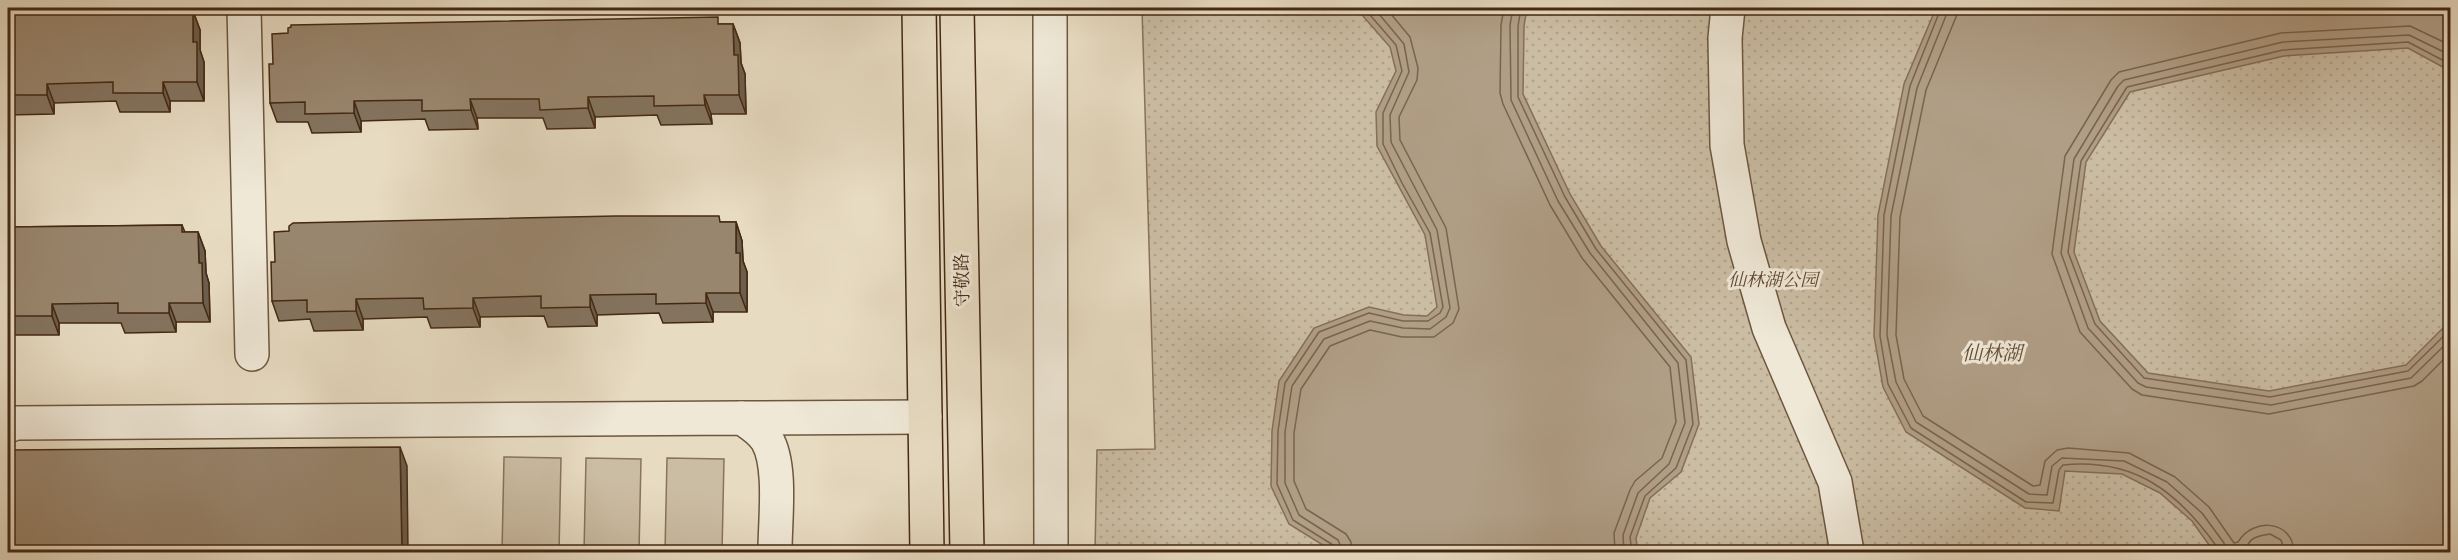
<svg xmlns="http://www.w3.org/2000/svg" width="2458" height="560" viewBox="0 0 2458 560" font-family="'IM FELL English','Noto Serif SC',serif">
	<style>
		.park { fill: url(#park-dots); stroke: #88735b; stroke-width: 1.5 }
		.garden { fill: #cbbda4; stroke: #88735b; stroke-width: 1.5 }
		.water { fill: #b09e86; stroke: #856f58; stroke-width: 1.5 }
		.lines { fill: none; stroke-linecap: round; stroke-linejoin: round }
		.shore { stroke: #7a644c; stroke-width: 1.5 }
		.minor-casing { stroke: #6d563e; stroke-width: 36 }
		.major-casing { stroke: #442912; stroke-width: 36 }
		.minor { stroke: #efe8d7; stroke-width: 33 }
		.major { stroke: #e7dbc2; stroke-width: 33 }
		.wall { fill: #84735f; stroke: #442912; stroke-width: 1.5 }
		.shaded-wall { fill: #6b5e4d; stroke: #442912; stroke-width: 1.5 }
		.building { fill: #99866e; stroke: #442912; stroke-width: 1.5 }
		.labels { text-anchor: middle; stroke-width: 6; stroke-linejoin: round; paint-order: stroke }
		.street-label { font-size: 18px; fill: #442912; stroke: #efe8d7 }
		.park-label { font-size: 18px; font-style: italic; fill: #5f472f; stroke: #efe8d7 }
		.water-label { font-size: 20px; font-style: italic; fill: #644c35; stroke: #efe8d7 }
	</style>
	<defs>
		<pattern id="park-dots" width="8" height="8" patternUnits="userSpaceOnUse" patternTransform="scale(1.5)"><rect width="8" height="8" fill="#cbbda4"/><path d="M2 2h.1M6 6h.1" fill="none" stroke="#b0a28c" stroke-width="1.8" stroke-linecap="round"/></pattern>
	</defs>
	<rect width="100%" height="100%" fill="#e7dbc2"/>
	<filter id="stains"><feTurbulence type="fractalNoise" baseFrequency=".00333" numOctaves="4"/><feColorMatrix values="0 0 0 0 .2 0 0 0 0 .09 0 0 0 0 .02 0 0 0 .5 -.17"/></filter>
	<radialGradient id="worn" r=".72"><stop offset=".6" stop-color="#630" stop-opacity="0"/><stop offset="1" stop-color="#630" stop-opacity=".3"/></radialGradient>
	<polygon class="park" points="1142,8 2450,8 2450,552 1095,552 1097,450 1155,449"/>
	<g class="garden">
		<polygon points="504,457 561,458 559,552 502,552"/>
		<polygon points="586,458 641,459 639,552 584,552"/>
		<polygon points="667,458 724,459 722,552 665,552"/>
	</g>
	<g class="water">
		<polygon points="1356,8 1527,8 1524,26 1523,94 1570,194 1601,246 1691,357 1699,424 1681,472 1650,498 1636,538 1638,552 1334,552 1289,524 1271,486 1272,431 1279,381 1314,328 1369,307 1404,315 1427,316 1437,307 1425,235 1377,146 1376,112 1396,71 1390,47"/>
		<polygon points="1936,8 2450,8 2450,71 2408,48 2284,56 2130,92 2086,162 2074,252 2100,321 2148,373 2269,391 2406,365 2450,321 2450,552 2272,552 2270,547 2247,552 2214,552 2192,521 2160,493 2122,474 2065,471 2059,511 2025,508 1906,432 1883,387 1874,336 1878,215 1904,84"/>
	</g>
	<g class="lines">
		<g class="shore">
			<polyline points="1504,8 1501,25 1500,93 1503,104 1550,205 1582,258 1670,367 1676,422 1662,458 1635,481 1630,490 1614,533 1615,552"/>
			<polyline points="1513,8 1510,25 1511,100 1558,201 1590,253 1678,363 1685,423 1669,464 1638,493 1623,535 1624,552"/>
			<polyline points="1521,8 1518,26 1518,97 1565,197 1596,249 1686,360 1693,424 1676,468 1645,496 1630,537 1632,552"/>
			<path d="M 1941,8 L 1910,86 L 1884,215 L 1880,336 L 1888,384 L 1911,428 L 2026,502 L 2053,503 L 2059,470 L 2063,465 C 2135,458 2178,492 2217,547 L 2219,552"/>
			<polyline points="1949,8 1917,88 1891,216 1887,335 1896,382 1916,422 2029,494 2047,495 2052,466 2062,458 2124,461 2167,482 2202,513 2224,543 2226,552"/>
			<path d="M 1958,8 L 1956,17 L 1926,90 L 1900,217 L 1896,335 L 1904,379 L 1923,416 L 2033,486 L 2040,485 L 2045,461 L 2057,450 L 2068,448 L 2129,453 L 2175,477 L 2209,507 L 2234,543 L 2238,542 C 2253,517 2293,520 2294,552"/>
			<polyline points="2450,45 2410,26 2281,33 2119,72 2111,80 2065,156 2052,254 2080,332 2132,389 2142,395 2269,414 2414,386 2422,381 2450,353"/>
			<polyline points="2450,55 2409,35 2283,42 2124,80 2118,86 2074,159 2061,253 2088,328 2138,383 2146,387 2271,405 2411,378 2450,340"/>
			<polyline points="2450,64 2408,42 2283,50 2127,87 2081,161 2068,252 2095,324 2144,378 2270,397 2408,371 2450,330"/>
			<polyline points="1336,552 1333,545 1293,520 1277,484 1278,431 1285,383 1319,332 1369,313 1403,321 1428,321 1440,313 1443,307 1430,233 1402,183 1383,144 1383,113 1402,71 1396,45 1364,8"/>
			<polyline points="1343,552 1338,540 1299,515 1285,483 1285,432 1292,386 1324,339 1370,321 1403,328 1430,329 1446,317 1450,308 1437,230 1391,142 1390,115 1409,72 1404,44 1374,8"/>
			<polyline points="1352,552 1351,542 1346,534 1306,509 1294,481 1294,433 1301,389 1330,346 1370,330 1402,337 1434,337 1453,323 1459,309 1446,228 1400,140 1399,117 1417,80 1418,68 1410,37 1386,8"/>
			<path d="M 2246,552 C 2247,538 2257,536 2270,534 L 2281,540 L 2285,552"/>
		</g>
		<g class="minor-casing">
			<g id="minor">
				<polyline points="244,8 252,354"/>
				<polyline points="1050,8 1051,552"/>
				<polyline points="1728,8 1725,38 1727,145 1744,241 1769,328 1835,482 1847,552"/>
				<polyline points="742,418 925,417"/>
				<path d="M 8,426 L 16,423 L 742,418 C 751,424 761,430 767,440 C 782,465 775,520 775,550"/>
			</g>
		</g>
		<g class="major-casing">
			<g id="major">
				<polyline points="919,8 927,552"/>
				<polyline points="957,8 967,552"/>
			</g>
		</g>
		<use href="#minor" class="minor"/>
		<use href="#major" class="major"/>
	</g>
	<g class="wall">
		<polygon points="8,8 193,11 200,30 200,50 204,62 204,101 170,101 170,112 120,112 116,101 54,103 54,114 8,115"/>
		<polygon points="720,24 733,24 740,43 741,63 745,74 746,114 711,114 712,124 661,125 657,115 595,117 595,128 547,129 543,118 477,118 478,129 429,130 425,119 361,121 361,132 312,133 308,122 277,122 270,103"/>
		<polygon points="721,222 736,222 742,241 743,261 747,272 747,312 713,312 713,322 663,323 659,313 597,315 597,326 548,327 544,316 480,317 480,327 431,328 427,317 363,319 363,330 314,331 310,319 279,321 272,301"/>
		<polygon points="182,225 185,232 198,232 205,251 206,273 209,283 210,322 176,322 176,332 125,333 121,323 59,323 59,335 8,335 8,227"/>
	</g>
	<g class="shaded-wall">
		<polygon points="193,11 200,30 200,50 204,62 204,101 197,82 193,42"/>
		<polygon points="733,24 740,43 741,63 745,74 746,114 739,95 734,55"/>
		<polygon points="163,82 170,101 170,112 163,93"/>
		<polygon points="47,84 54,103 54,114 47,95"/>
		<polygon points="704,95 711,114 712,124 705,105"/>
		<polygon points="588,97 595,117 595,128 588,108"/>
		<polygon points="470,99 477,118 478,129 471,110"/>
		<polygon points="354,101 361,121 361,132 354,113"/>
		<polygon points="736,222 742,241 743,261 747,272 747,312 740,293 736,253"/>
		<polygon points="198,232 205,251 206,273 209,283 210,322 203,303 199,263"/>
		<polygon points="706,293 713,312 713,322 706,303"/>
		<polygon points="590,295 597,315 597,326 590,307"/>
		<polygon points="473,298 480,317 480,327 473,308"/>
		<polygon points="356,299 363,319 363,330 356,311"/>
		<polygon points="169,303 176,322 176,332 169,313"/>
		<polygon points="52,304 59,323 59,335 52,316"/>
		<polygon points="400,447 407,466 408,552 402,552"/>
	</g>
	<g class="building">
		<polygon points="8,8 177,8 177,11 193,11 193,42 197,42 197,82 163,82 163,93 113,93 113,82 47,84 47,95 8,95"/>
		<polygon points="718,17 718,24 733,24 734,55 738,55 739,95 704,95 705,105 654,106 654,96 588,97 588,108 540,110 539,99 470,99 471,110 422,111 422,100 354,101 354,113 305,114 305,102 270,103 269,64 273,64 272,34 288,33 288,28 291,27 291,25"/>
		<polygon points="616,216 719,216 720,222 736,222 736,253 740,253 740,293 706,293 706,303 656,304 656,294 590,295 590,307 541,308 541,296 473,298 473,308 424,309 423,298 356,299 356,311 307,312 307,300 272,301 271,262 275,262 274,232 289,231 289,226 293,223"/>
		<polygon points="182,225 182,232 198,232 199,263 202,263 203,303 169,303 169,313 118,313 118,303 52,304 52,316 8,316 8,227"/>
		<polygon points="400,447 402,552 8,552 8,450"/>
	</g>
	<g class="labels">
		<g class="street-label">
			<text transform="translate(962 280) rotate(-91)" y="6">守敬路</text>
		</g>
		<g class="park-label">
			<text x="1773" y="286">仙林湖公园</text>
		</g>
		<g class="water-label">
			<text x="1992" y="360">仙林湖</text>
		</g>
	</g>
	<rect width="2458" height="560" fill="none" stroke="#e7dbc2" stroke-width="30"/>
	<rect x="9" y="9" width="2440" height="542" fill="none" stroke="#442912" stroke-width="3"/>
	<rect x="15" y="15" width="2428" height="530" fill="none" stroke="#442912" stroke-width="1.5"/>
	<rect width="100%" height="100%" filter="url(#stains)"/>
	<rect width="100%" height="100%" fill="url(#worn)"/>
</svg>
